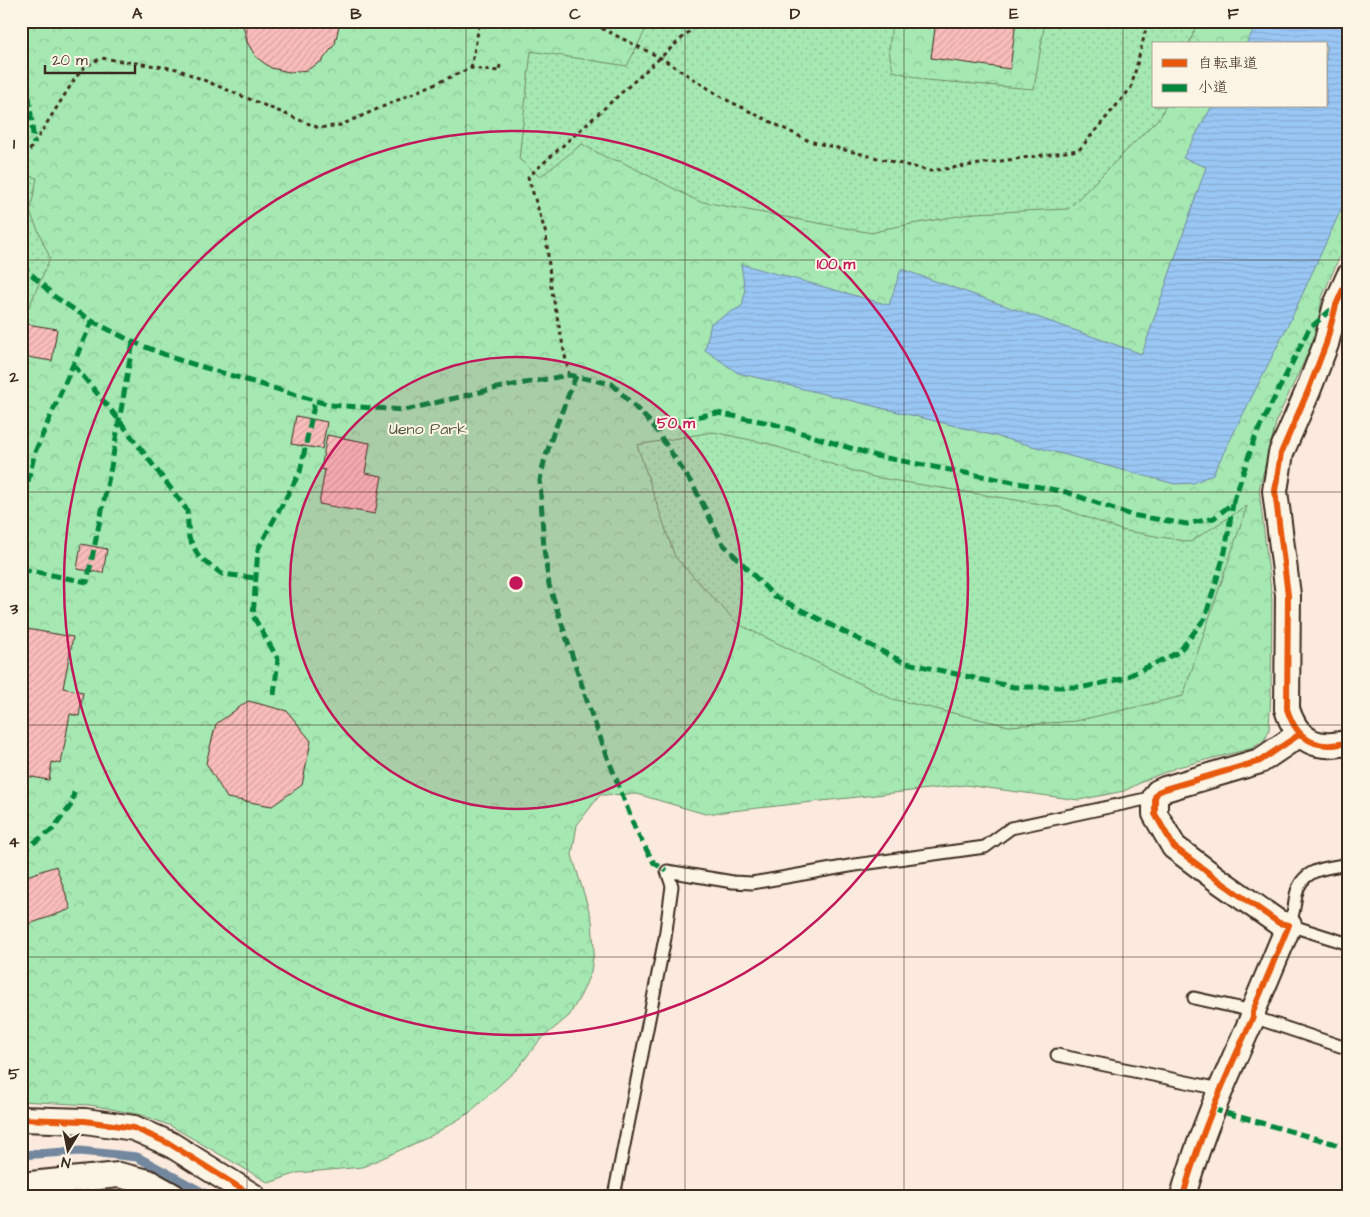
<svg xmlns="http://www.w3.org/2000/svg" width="1370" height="1217" viewBox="0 0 1370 1217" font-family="'Architects Daughter','Klee One',sans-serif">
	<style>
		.park { fill: url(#park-crowns); stroke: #708968; fill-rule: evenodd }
		.garden { fill: url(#garden-dots); stroke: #708968 }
		.water { fill: url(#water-rules); stroke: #73889e }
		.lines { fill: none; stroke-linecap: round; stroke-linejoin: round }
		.stream { stroke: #73889e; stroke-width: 9 }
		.building { fill: url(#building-hatch); stroke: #3b2a1e }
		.lane-casing { stroke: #3b2a1e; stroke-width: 15 }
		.street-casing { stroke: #3b2a1e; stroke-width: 28 }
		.path { stroke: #3b2a1e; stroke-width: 3; stroke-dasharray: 4 4; stroke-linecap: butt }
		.lane { stroke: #fcf5e5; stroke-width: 11 }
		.street { stroke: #fcf5e5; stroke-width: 24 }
		.quiet { stroke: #00873e; stroke-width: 5; stroke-dasharray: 10 5; stroke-linecap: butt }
		.cycleway-casing { stroke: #fcf5e5; stroke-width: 9 }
		.cycleway { stroke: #e8590c; stroke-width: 6 }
		.grid { fill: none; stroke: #3b2a1e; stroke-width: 1; stroke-opacity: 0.55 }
		.ring { fill: none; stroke: #c2185b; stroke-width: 2.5 }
		.labels { text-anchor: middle; stroke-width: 4; stroke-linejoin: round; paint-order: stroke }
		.park-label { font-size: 16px; fill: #565a43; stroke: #fcf5e5 }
		.centre { fill: #c2185b; stroke: #fcf5e5; stroke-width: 2.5 }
		.ring-label { font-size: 15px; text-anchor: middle; font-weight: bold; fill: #c2185b; stroke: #fcf5e5; stroke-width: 4; stroke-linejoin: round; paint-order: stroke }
		.neatline { fill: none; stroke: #3b2a1e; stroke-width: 2 }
		.grid-label { font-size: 16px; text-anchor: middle; font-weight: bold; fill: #3b2a1e }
	</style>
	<defs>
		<pattern id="park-crowns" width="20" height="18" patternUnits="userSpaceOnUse" patternTransform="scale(1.25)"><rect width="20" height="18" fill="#a5e8b2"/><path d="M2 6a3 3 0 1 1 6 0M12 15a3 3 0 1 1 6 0" fill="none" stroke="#8fc799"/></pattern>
		<pattern id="garden-dots" width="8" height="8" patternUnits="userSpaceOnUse" patternTransform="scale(1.25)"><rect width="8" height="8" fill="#a5e8b2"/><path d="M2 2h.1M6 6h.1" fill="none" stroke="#8fc799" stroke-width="1.8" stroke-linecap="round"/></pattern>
		<pattern id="water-rules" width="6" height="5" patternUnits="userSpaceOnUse" patternTransform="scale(1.25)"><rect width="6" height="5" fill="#99c7f4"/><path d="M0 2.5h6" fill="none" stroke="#85abd1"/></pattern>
		<pattern id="building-hatch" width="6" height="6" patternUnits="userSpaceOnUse" patternTransform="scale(1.25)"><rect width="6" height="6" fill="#f9bdbb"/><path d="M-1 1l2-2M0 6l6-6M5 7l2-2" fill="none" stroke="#d6a3a0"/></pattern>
	</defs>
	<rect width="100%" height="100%" fill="#fbeadd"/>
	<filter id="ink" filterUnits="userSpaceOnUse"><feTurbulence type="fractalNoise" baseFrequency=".02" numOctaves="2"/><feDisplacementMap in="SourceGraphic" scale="10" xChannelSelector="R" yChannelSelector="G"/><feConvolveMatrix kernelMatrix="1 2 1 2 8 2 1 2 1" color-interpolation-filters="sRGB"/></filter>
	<g filter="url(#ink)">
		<path class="park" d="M 21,21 L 1349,21 L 1349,235 L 1322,297 L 1317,334 L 1277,419 L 1259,490 L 1272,599 L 1271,692 L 1269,730 L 1266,738 L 1253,748 L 1178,767 L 1148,779 L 1124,791 L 1079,800 L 965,785 L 705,814 L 637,794 L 600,795 L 577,825 L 572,855 L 592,920 L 594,950 L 591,972 L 581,995 L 569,1016 L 540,1040 L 517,1069 L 469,1113 L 429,1137 L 363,1167 L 297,1173 L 269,1183 L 171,1126 L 142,1115 L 90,1105 L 21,1101 ZM 1154,44 L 1326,44 L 1326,106 L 1154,106 Z"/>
		<g class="garden">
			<polygon points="650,21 892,21 889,51 893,71 926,80 1034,89 1045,21 1198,21 1189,44 1154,44 1154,106 1165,106 1161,116 1068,209 975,213 889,228 872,233 698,201 620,161 609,159 582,144 540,177 519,159 531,51 627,66"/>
			<polygon points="21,174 37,178 30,212 50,258 29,307 21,306"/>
			<polygon points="713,432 765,443 873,477 1059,507 1121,530 1190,542 1247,506 1183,696 1076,721 1009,726 892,699 738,624 675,557 637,445"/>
		</g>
		<polygon class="water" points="1258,21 1349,21 1349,192 1292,317 1213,474 1194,483 1175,484 976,431 738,373 705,350 711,323 742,306 745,292 741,264 889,305 901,269 1142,354 1206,167 1183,158 1212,106 1326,106 1326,44 1246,44"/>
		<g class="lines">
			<polyline class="stream" points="21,1155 80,1151 137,1157 209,1196"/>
		</g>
		<g class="building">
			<polygon points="242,21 340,21 335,44 322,61 307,70 289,72 271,68 256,57 247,42"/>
			<polygon points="936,21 1016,21 1010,69 931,58"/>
			<polygon points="21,323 57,329 52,361 21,356"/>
			<polygon points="296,416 327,422 322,449 291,444"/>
			<polygon points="327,435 370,443 365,473 382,476 375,514 319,504 325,470 321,469"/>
			<polygon points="81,544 107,549 103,573 77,569"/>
			<polygon points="21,628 73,637 63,688 83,692 79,716 70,714 61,764 52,762 49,780 21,775"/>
			<polygon points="248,701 287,711 311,741 302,785 272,806 227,798 206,763 216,724"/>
			<polygon points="56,866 71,909 21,927 21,878"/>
		</g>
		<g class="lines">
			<g class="lane-casing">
				<g id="lane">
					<path d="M 1349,864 C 1326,868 1302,868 1296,895 C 1294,906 1294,915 1289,925 L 1349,944"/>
					<polyline points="1194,998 1253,1011"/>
					<polyline points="1253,1017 1349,1049"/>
					<polyline points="1057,1055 1220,1089"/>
					<polyline points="614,1196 665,938 672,886 667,871 733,882 752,883 855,865 985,847 1011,828 1155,797"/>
				</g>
			</g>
			<g class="street-casing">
				<g id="street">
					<path d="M 1349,276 L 1336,305 L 1326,344 L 1308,391 L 1281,453 L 1275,491 L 1288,595 L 1287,709 C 1297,741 1317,751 1349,742"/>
					<polyline points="21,1119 85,1121 134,1128 170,1144 253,1196"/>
					<polyline points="21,1185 119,1175 148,1182 173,1196"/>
					<path d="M 1183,1196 C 1200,1134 1226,1076 1253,1017 L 1253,1011 L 1289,925 L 1279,923 L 1218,880 L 1174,847 L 1155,814 L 1155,797 L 1158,792 L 1165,789 L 1260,761 L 1300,734"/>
				</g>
			</g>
			<g class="path">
				<polyline points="587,21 661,58 723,98 809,141 930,171 1079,150 1131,88 1148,21"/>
				<polyline points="471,68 480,21"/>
				<polyline points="21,164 76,77 85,67 101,58 177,69 319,128 341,125 471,68 499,71 500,65"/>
				<polyline points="569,375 551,287 546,234 528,177 701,21"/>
			</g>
			<use href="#lane" class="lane"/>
			<use href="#street" class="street"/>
			<g class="quiet">
				<polyline points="21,37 24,48 34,144"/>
				<polyline points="21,264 55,297 92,321 133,342 176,359 330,405 405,410 497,388 569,375 612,384 653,425 717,413 770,423 876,456 1066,492 1131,515 1187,524 1214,518 1233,503 1255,437 1309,329 1334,307"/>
				<polyline points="73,364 119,420 187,510 189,538 199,557 222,574 256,578"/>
				<polyline points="576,376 553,434 544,462 540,480 544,549 549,585 592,716 636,831 654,863 667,871"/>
				<polyline points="653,425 694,487 723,544 774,596 903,662 1014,687 1084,687 1122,679 1179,652 1205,618 1225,552 1233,503"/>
				<polyline points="21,511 35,452 92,321"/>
				<polyline points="21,569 87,582 111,467 133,342"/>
				<polyline points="274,695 278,659 253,616 258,549 300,472 315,401"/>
				<polyline points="21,852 53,829 72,804 74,792"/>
				<polyline points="21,868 24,872"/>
				<polyline points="1212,1109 1332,1143 1349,1149"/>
			</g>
			<g class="cycleway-casing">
				<g id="cycleway">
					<path d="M 1349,276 L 1336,305 L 1326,344 L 1308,391 L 1281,453 L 1275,491 L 1288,595 L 1287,709 C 1297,741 1317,751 1349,742"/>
					<polyline points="21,1119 85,1121 134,1128 170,1144 253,1196"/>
					<path d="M 1183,1196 C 1200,1134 1226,1076 1253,1017 L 1253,1011 L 1289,925 L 1279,923 L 1218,880 L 1174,847 L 1155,814 L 1155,797 L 1158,792 L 1165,789 L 1260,761 L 1300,734"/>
				</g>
			</g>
			<use href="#cycleway" class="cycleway"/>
		</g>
	</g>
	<path class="grid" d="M 247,21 L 247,1196M 466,21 L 466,1196M 685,21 L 685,1196M 904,21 L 904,1196M 1123,21 L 1123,1196M 21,260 L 1349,260M 21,492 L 1349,492M 21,725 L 1349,725M 21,957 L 1349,957"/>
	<circle cx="516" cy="583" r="226" fill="#c2185b" fill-opacity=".12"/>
	<g class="ring">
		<circle cx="516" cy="583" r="226"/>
		<circle cx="516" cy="583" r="452"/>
	</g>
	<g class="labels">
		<g class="park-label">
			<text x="428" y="434">Ueno Park</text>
		</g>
	</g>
	<circle cx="516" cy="583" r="8" class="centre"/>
	<g class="ring-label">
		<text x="836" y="269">100 m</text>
		<text x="676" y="428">50 m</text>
	</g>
	<rect width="1370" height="1217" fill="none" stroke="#fcf5e5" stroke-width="55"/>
	<rect x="1152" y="42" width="175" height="65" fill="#fcf5e5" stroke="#afa495"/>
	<rect x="1162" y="59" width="25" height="8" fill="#e8590c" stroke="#afa495"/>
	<text x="1198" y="68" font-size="15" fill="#3b2a1e">自転車道</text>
	<rect x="1162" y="84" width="25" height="8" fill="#00873e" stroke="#afa495"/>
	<text x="1198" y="92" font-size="15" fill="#3b2a1e">小道</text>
	<g transform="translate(68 1150) rotate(190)" stroke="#fcf5e5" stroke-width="4" paint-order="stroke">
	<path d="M0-4L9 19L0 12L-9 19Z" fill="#3b2a1e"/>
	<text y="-8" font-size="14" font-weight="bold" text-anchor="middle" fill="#3b2a1e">N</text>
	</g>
	<path d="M45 65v8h90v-8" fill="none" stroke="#3b2a1e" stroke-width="2.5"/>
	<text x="52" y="65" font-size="15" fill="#3b2a1e" stroke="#fcf5e5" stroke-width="4" paint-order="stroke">20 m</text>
	<rect x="28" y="28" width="1314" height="1162" class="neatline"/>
	<g class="grid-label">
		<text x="137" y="19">A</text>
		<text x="356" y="19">B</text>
		<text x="575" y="19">C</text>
		<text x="795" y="19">D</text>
		<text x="1014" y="19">E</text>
		<text x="1233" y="19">F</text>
		<text x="14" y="149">1</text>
		<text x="14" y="382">2</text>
		<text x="14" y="614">3</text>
		<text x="14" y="847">4</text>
		<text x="14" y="1079">5</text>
	</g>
</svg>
